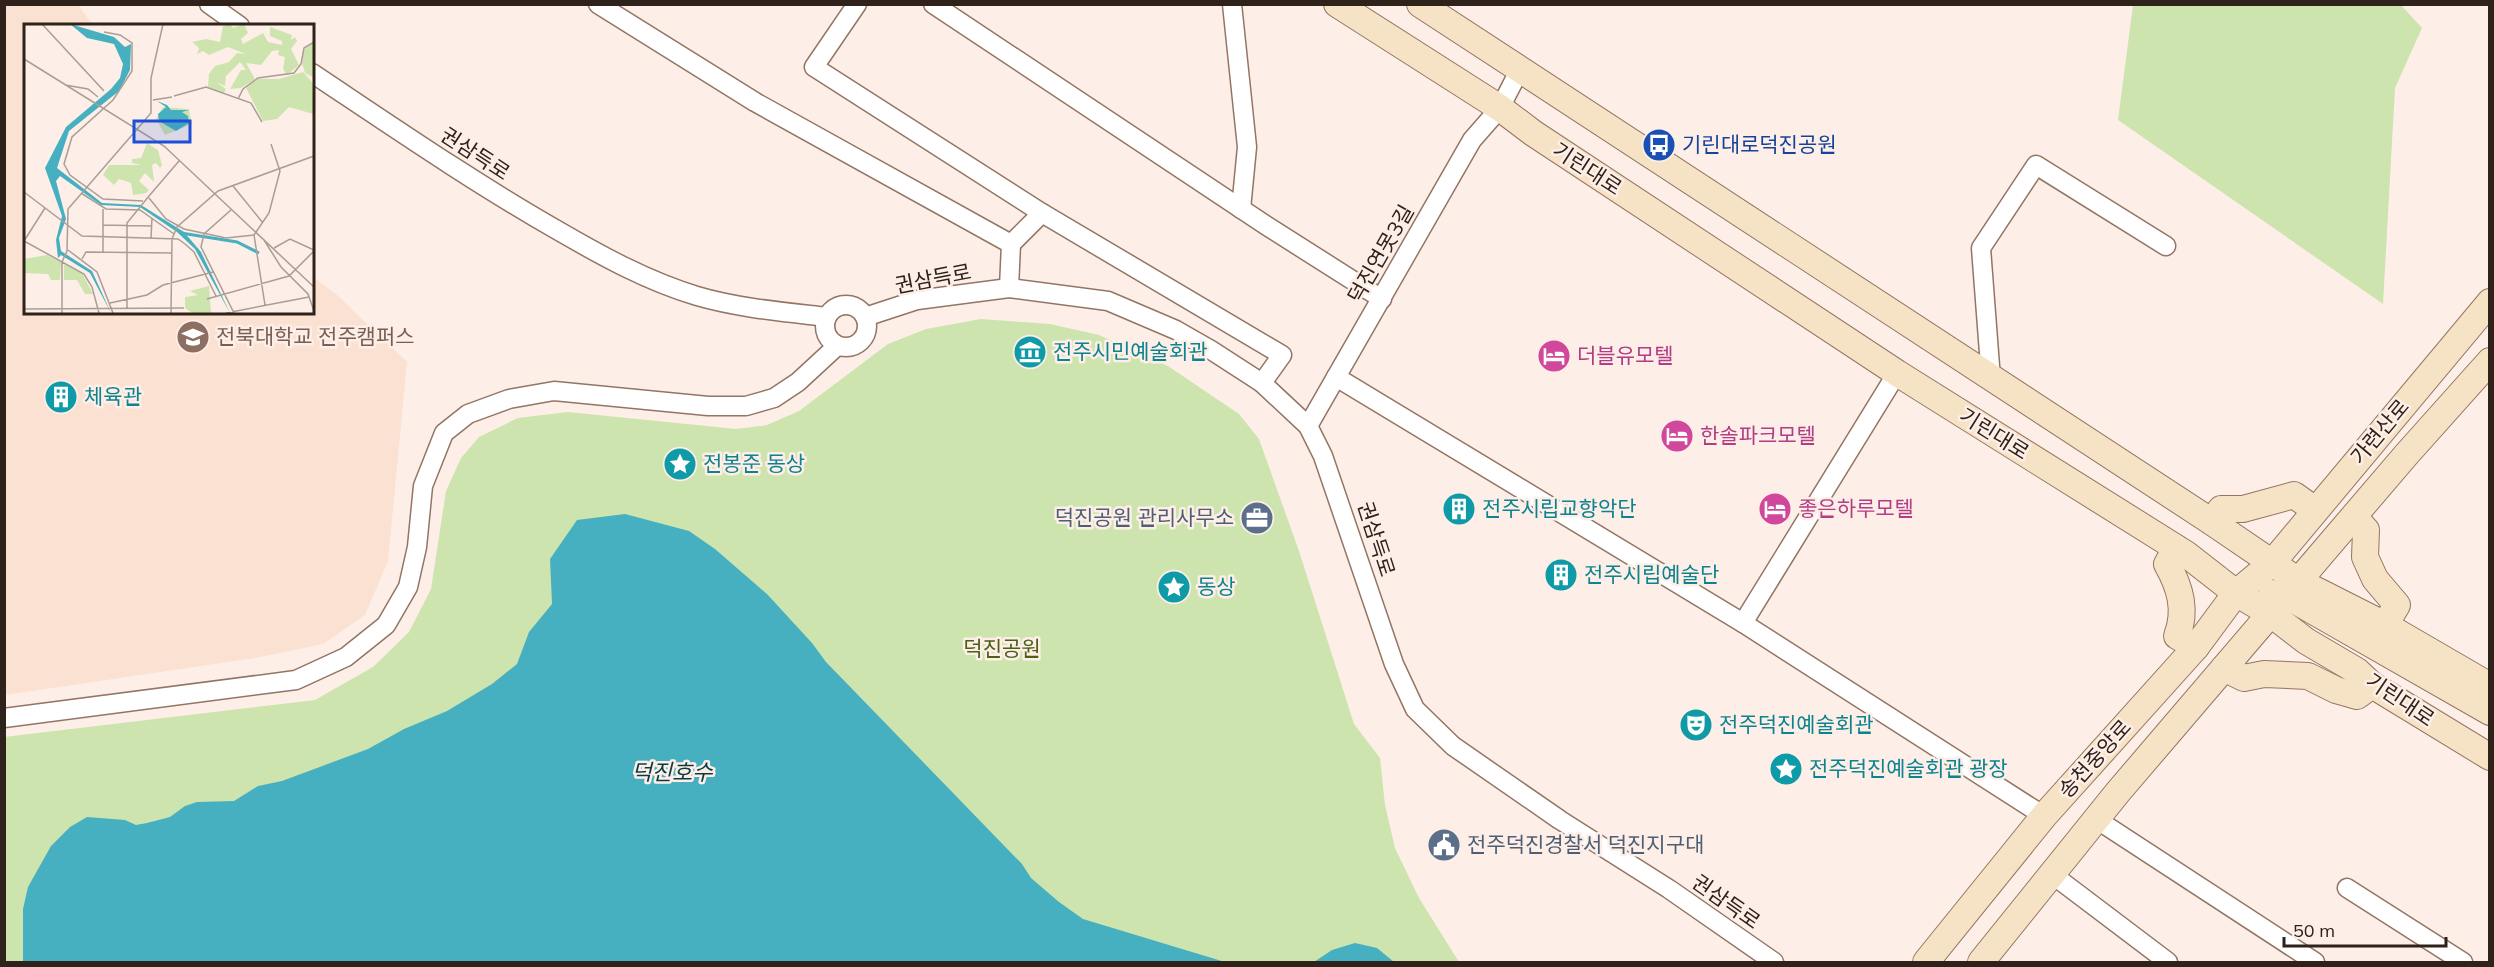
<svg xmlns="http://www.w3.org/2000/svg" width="2494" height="967" viewBox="0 0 2494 967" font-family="Mulish,'Noto Sans KR',sans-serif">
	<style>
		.built { fill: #fae1d2 }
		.green { fill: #cee4ae }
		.water { fill: #46b0c0 }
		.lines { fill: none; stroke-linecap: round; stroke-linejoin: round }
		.street-casing { stroke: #937564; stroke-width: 21 }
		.secondary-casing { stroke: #937564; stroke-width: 28 }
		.street { stroke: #fff; stroke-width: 18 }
		.secondary { stroke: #f6e2c4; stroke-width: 26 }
		.labels { text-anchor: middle; stroke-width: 5; stroke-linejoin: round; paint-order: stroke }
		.transit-label { font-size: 21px; fill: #164399; stroke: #fdefe7; text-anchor: start }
		.street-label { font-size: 21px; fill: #2e221b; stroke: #fdefe7 }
		.education-label { font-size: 21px; fill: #785e54; stroke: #fdefe7; text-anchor: start }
		.culture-label { font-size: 21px; fill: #0d838f; stroke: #fdefe7; text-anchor: start }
		.hotel-label { font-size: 21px; fill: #b23c85; stroke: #fdefe7; text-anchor: start }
		.service-label { font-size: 21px; fill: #4e5e75; stroke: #fdefe7; text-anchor: end }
		.park-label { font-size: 21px; fill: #496117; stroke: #fdefe7 }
		.water-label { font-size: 22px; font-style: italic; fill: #083a42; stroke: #fdefe7 }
		.inset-river { fill: none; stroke: #46b0c0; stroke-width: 3 }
		.inset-road { fill: none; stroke: #aa9d95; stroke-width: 1.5 }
		.view { fill: #1d4ed8; fill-opacity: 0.15; stroke: #1d4ed8; stroke-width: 3 }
		.inset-edge { fill: none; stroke: #2e221b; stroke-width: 3 }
	</style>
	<rect width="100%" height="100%" fill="#fdefe7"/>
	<polygon class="built" points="4,5 78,5 93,25 26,26 26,312 312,312 312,276 337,295 407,362 388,561 365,615 323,644 255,658 5,695"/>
	<g class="green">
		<polygon points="2133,5 2401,5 2422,28 2395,88 2383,304 2118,120"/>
		<polygon points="981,319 1050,324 1099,335 1168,366 1239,414 1259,439 1299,551 1354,724 1380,758 1385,805 1395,848 1419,898 1459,962 5,962 4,737 315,700 373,667 409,632 431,589 446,491 461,458 479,437 518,418 568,412 736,429 767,425 799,411 888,344 926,329"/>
	</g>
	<g class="water">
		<polygon points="625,514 689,531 715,549 767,594 812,643 826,662 1022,864 1031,878 1059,902 1083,919 1225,962 23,962 23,909 28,887 51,846 70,827 87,817 125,820 136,825 147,823 170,817 185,806 197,802 234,801 258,786 282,781 368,749 404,729 447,711 492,684 517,664 529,632 552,604 550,559 577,520"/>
		<polygon points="1355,943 1377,948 1394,962 1314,962 1332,950"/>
	</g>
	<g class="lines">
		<g class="street-casing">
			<g id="street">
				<polyline points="209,4 240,26"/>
				<polyline points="598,4 755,102 1011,244 1009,288"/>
				<polyline points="857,4 814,67 1042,213 1282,355 1262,383"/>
				<polyline points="933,4 1267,226 1382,299"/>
				<polyline points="1232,4 1247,147 1241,209"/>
				<path d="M 312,73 C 393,127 473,182 557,230 C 602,256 647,281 697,296 C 738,308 784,312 827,317"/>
				<polyline points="1011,244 1042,213"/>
				<circle cx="846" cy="326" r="21"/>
				<polyline points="865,317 917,300 1009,288 1108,301 1176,330 1211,350 1262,383 1308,426 1323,456 1394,664 1415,709 1453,746 1560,820 1669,889 1774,962"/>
				<polyline points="1336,377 1743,623 2044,816"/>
				<polyline points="1991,379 1981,248 2036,165 2166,246"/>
				<polyline points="1308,426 1472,140 1500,108 1519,71"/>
				<polyline points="1743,623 1897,373"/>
				<polyline points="4,718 296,680 346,657 386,625 408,587 417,547 423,486 444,433 468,414 509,399 554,391 708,406 746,406 774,398 798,382 837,346"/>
				<polyline points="2096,819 2315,962"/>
				<polyline points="2053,875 2168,962"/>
				<polyline points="2347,888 2463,962"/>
			</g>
		</g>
		<g class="secondary-casing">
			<g id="secondary">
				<polyline points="1337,4 1500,108 1533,133 1897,373 2186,554 2236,593 2271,614 2306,641 2357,671 2372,685 2490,757"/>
				<polyline points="1420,4 2212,522 2300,582 2385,625 2490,686"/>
				<polyline points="2354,517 2366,530 2365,557 2375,579 2397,605 2385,625"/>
				<polyline points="2212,522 2221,509 2243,509 2294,495 2315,510"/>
				<path d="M 2176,548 L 2167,564 C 2180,587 2187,610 2177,636 L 2196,647"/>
				<polyline points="2272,593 2287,596 2490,712"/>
				<polyline points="2224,668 2244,678 2264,674 2308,676 2336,690 2357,696 2372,685"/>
				<polyline points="1926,962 2044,816 2196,647 2236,593 2272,563 2490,302"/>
				<polyline points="1981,962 2118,792 2406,455 2490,361"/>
			</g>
		</g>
		<use href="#street" class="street"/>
		<use href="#secondary" class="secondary"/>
	</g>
	<defs>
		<g id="bus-disc" transform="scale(1.725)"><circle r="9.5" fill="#1a4fb4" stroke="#fdefe7"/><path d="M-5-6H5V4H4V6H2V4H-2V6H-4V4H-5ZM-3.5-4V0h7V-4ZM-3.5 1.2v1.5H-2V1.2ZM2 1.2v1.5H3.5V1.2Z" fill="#fff"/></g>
		<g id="university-disc" transform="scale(1.725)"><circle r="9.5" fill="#8d6e63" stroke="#fdefe7"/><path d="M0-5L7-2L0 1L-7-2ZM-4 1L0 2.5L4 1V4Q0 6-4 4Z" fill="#fff"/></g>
		<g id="museum-disc" transform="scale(1.725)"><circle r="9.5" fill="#0f9aa8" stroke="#fdefe7"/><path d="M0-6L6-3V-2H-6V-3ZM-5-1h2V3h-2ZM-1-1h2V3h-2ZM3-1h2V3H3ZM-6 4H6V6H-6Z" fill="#fff"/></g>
		<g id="hotel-disc" transform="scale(1.725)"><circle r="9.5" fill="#d1479c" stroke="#fdefe7"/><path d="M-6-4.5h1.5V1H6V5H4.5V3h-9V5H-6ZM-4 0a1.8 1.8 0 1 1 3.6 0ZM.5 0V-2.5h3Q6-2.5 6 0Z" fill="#fff"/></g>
		<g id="building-disc" transform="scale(1.725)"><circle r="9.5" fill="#0f9aa8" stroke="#fdefe7"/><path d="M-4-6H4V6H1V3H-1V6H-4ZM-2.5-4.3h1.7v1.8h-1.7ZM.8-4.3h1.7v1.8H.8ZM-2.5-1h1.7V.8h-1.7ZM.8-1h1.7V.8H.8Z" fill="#fff"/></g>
		<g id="sight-disc" transform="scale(1.725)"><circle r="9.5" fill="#0f9aa8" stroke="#fdefe7"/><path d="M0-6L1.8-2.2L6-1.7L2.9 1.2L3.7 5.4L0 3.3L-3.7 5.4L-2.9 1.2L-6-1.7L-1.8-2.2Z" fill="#fff"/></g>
		<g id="office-disc" transform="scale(1.725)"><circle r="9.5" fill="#5c6f8a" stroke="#fdefe7"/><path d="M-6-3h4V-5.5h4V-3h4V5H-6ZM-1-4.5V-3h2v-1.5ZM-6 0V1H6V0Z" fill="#fff"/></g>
		<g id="theatre-disc" transform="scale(1.725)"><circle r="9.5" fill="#0f9aa8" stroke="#fdefe7"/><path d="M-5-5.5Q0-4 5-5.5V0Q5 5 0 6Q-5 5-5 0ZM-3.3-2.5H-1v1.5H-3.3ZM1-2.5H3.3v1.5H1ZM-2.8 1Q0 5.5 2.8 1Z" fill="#fff"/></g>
		<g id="civic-disc" transform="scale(1.725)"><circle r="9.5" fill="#5c6f8a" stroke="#fdefe7"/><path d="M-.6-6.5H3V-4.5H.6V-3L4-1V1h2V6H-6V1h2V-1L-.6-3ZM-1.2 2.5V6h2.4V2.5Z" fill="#fff"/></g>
	</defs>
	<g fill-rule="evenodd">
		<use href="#bus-disc" x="1659" y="145"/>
		<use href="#university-disc" x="193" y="337"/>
		<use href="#museum-disc" x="1030" y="352"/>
		<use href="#hotel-disc" x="1554" y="356"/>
		<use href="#building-disc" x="61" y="397"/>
		<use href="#hotel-disc" x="1677" y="436"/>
		<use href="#sight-disc" x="680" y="464"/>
		<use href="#building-disc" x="1459" y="509"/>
		<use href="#hotel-disc" x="1775" y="509"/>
		<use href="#office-disc" x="1257" y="518"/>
		<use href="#building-disc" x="1561" y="575"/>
		<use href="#sight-disc" x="1174" y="587"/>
		<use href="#theatre-disc" x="1696" y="725"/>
		<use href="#sight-disc" x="1786" y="769"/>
		<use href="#civic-disc" x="1444" y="845"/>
	</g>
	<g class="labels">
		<g class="transit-label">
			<text x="1682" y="152">기린대로덕진공원</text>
		</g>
		<g class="street-label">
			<text transform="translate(475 154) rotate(33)" y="7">권삼득로</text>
			<text transform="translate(1587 169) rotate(33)" y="7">기린대로</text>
			<text transform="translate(1381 254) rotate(-60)" y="7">덕진연못3길</text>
			<text transform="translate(933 279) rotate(-11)" y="7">권삼득로</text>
			<text transform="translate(2380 432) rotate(-50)" y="7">가련산로</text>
			<text transform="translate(1994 434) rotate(32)" y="7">기린대로</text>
			<text transform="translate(1376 539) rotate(72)" y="7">권삼득로</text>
			<text transform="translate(2400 700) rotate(34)" y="7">기린대로</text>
			<text transform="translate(2095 759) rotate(-48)" y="7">송천중앙로</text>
			<text transform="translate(1726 902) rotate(35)" y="7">권삼득로</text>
		</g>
		<g class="education-label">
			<text x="216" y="344">전북대학교 전주캠퍼스</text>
		</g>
		<g class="culture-label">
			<text x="1053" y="359">전주시민예술회관</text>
			<text x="84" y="404">체육관</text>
			<text x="703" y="471">전봉준 동상</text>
			<text x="1482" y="516">전주시립교향악단</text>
			<text x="1584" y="582">전주시립예술단</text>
			<text x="1197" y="594">동상</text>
			<text x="1719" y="732">전주덕진예술회관</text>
			<text x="1809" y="776">전주덕진예술회관 광장</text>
		</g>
		<g class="hotel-label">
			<text x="1577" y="363">더블유모텔</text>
			<text x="1700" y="443">한솔파크모텔</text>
			<text x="1798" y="516">좋은하루모텔</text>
		</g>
		<g class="service-label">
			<text x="1234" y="525">덕진공원 관리사무소</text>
			<text x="1467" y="852" text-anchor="start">전주덕진경찰서 덕진지구대</text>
		</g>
		<g class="park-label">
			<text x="1002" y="656">덕진공원</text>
		</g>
		<g class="water-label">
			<text x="672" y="780">덕진호수</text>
		</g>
	</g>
	<g transform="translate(24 24)">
		<rect width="290" height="290" fill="#fdefe7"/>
		<path d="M 206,0 L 209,4 L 220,0 L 224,9 L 217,15 L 219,20 L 239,9 L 244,18 L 258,21 L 258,17 L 246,12 L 246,3 L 268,11 L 267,16 L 271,13 L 273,17 L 267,25 L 275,41 L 263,51 L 259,45 L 261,33 L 254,31 L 255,26 L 248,27 L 237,41 L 222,39 L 231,55 L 217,64 L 206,65 L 217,46 L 222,46 L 216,38 L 202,52 L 201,62 L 192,58 L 202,65 L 200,69 L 184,63 L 185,50 L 191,42 L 205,38 L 213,29 L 222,30 L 204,23 L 185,31 L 179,27 L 173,30 L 175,24 L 168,18 L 182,15 L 196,18 L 199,2 ZM 289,19 L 289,53 L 281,49 L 278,39 L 280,26 ZM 279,48 L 289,59 L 289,90 L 265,83 L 253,95 L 239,97 L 222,64 L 234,55 L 255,55 ZM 139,83 L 165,85 L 168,100 L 141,111 L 132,95 ZM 123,119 L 134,126 L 138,141 L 136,144 L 132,139 L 128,141 L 130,158 L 121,149 L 115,157 L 125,166 L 122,169 L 109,171 L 107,159 L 95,155 L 90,161 L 79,151 L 85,141 L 117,141 L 108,139 L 108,135 L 117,134 ZM 23,231 L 37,238 L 36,256 L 27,256 L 24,250 L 0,249 L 0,235 ZM 40,240 L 58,249 L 69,270 L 61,270 L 53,256 L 40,256 ZM 185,262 L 187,289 L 168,289 L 161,284 L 161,273 L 174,271 L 166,267 Z" fill="#cee4ae"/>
		<path d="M 46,0 L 90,13 L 101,23 L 107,20 L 106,46 L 95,67 L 45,107 L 33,144 L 78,179 L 117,181 L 160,208 L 177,228 L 206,289 L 171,225 L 153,208 L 116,183 L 77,181 L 36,152 L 32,157 L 42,195 L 35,214 L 37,227 L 68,247 L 87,289 L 66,249 L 37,231 L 34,234 L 32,216 L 38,192 L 21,144 L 42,103 L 87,65 L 96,54 L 99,40 L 90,20 L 63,14 ZM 133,77 L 143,81 L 147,86 L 165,86 L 158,88 L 164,92 L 165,99 L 152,107 L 135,97 L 134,90 L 142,83 Z" fill="#46b0c0"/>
		<path class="inset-river" d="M 157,209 L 213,218 L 235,229"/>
		<path class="inset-road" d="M 18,0 L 80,67M 80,8 L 96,11 L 108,19 L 108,47 L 89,76 L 48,113 L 40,140 L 46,151 L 79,175 L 119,177M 0,35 L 140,122 L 290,263M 41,61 L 64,65 L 74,73M 150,72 L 182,63 L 227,79 L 238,98M 214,75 L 219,65 L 234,54 L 270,49 L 277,40 L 280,24 L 290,18M 129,76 L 148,73M 209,162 L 239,199M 0,168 L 58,212 L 154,215 L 161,220M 57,169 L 82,185 L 116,186 L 150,210M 125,172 L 155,137M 125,174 L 142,195 L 160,205 L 202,214 L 230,211 L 245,189 L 256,147 L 247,120M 208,185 L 180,210 L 177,223 L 210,289M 79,201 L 127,202M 230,211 L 241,281M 127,214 L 128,194M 240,216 L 257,243 L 284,270 L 290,287M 0,217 L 60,250 L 68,263 L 75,289M 0,217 L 21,184M 161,220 L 170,228 L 192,272M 250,224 L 266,215 L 290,226M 44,226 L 73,248 L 89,289M 79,229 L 79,185M 58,235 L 62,228 L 148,229M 183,275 L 265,252 L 290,227M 86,279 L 123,271 L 139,261 L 189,248M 103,284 L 103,199 L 125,172M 0,285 L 160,284M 38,289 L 38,238 L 43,227 L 44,185 L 127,89 L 127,54 L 139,0M 147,289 L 148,215 L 153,203 L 194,167 L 290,132M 202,289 L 285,273"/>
		<path class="view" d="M 110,97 L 166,97 L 166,118 L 110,118 Z"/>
		<rect width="290" height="290" class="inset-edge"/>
	</g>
	<rect width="2494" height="967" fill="none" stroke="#2e221b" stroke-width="12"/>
	<path d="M2284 937v9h162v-9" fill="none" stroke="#2e221b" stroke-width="3"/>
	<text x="2293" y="937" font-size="18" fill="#2e221b" stroke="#fdefe7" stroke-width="4.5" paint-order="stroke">50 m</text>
</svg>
